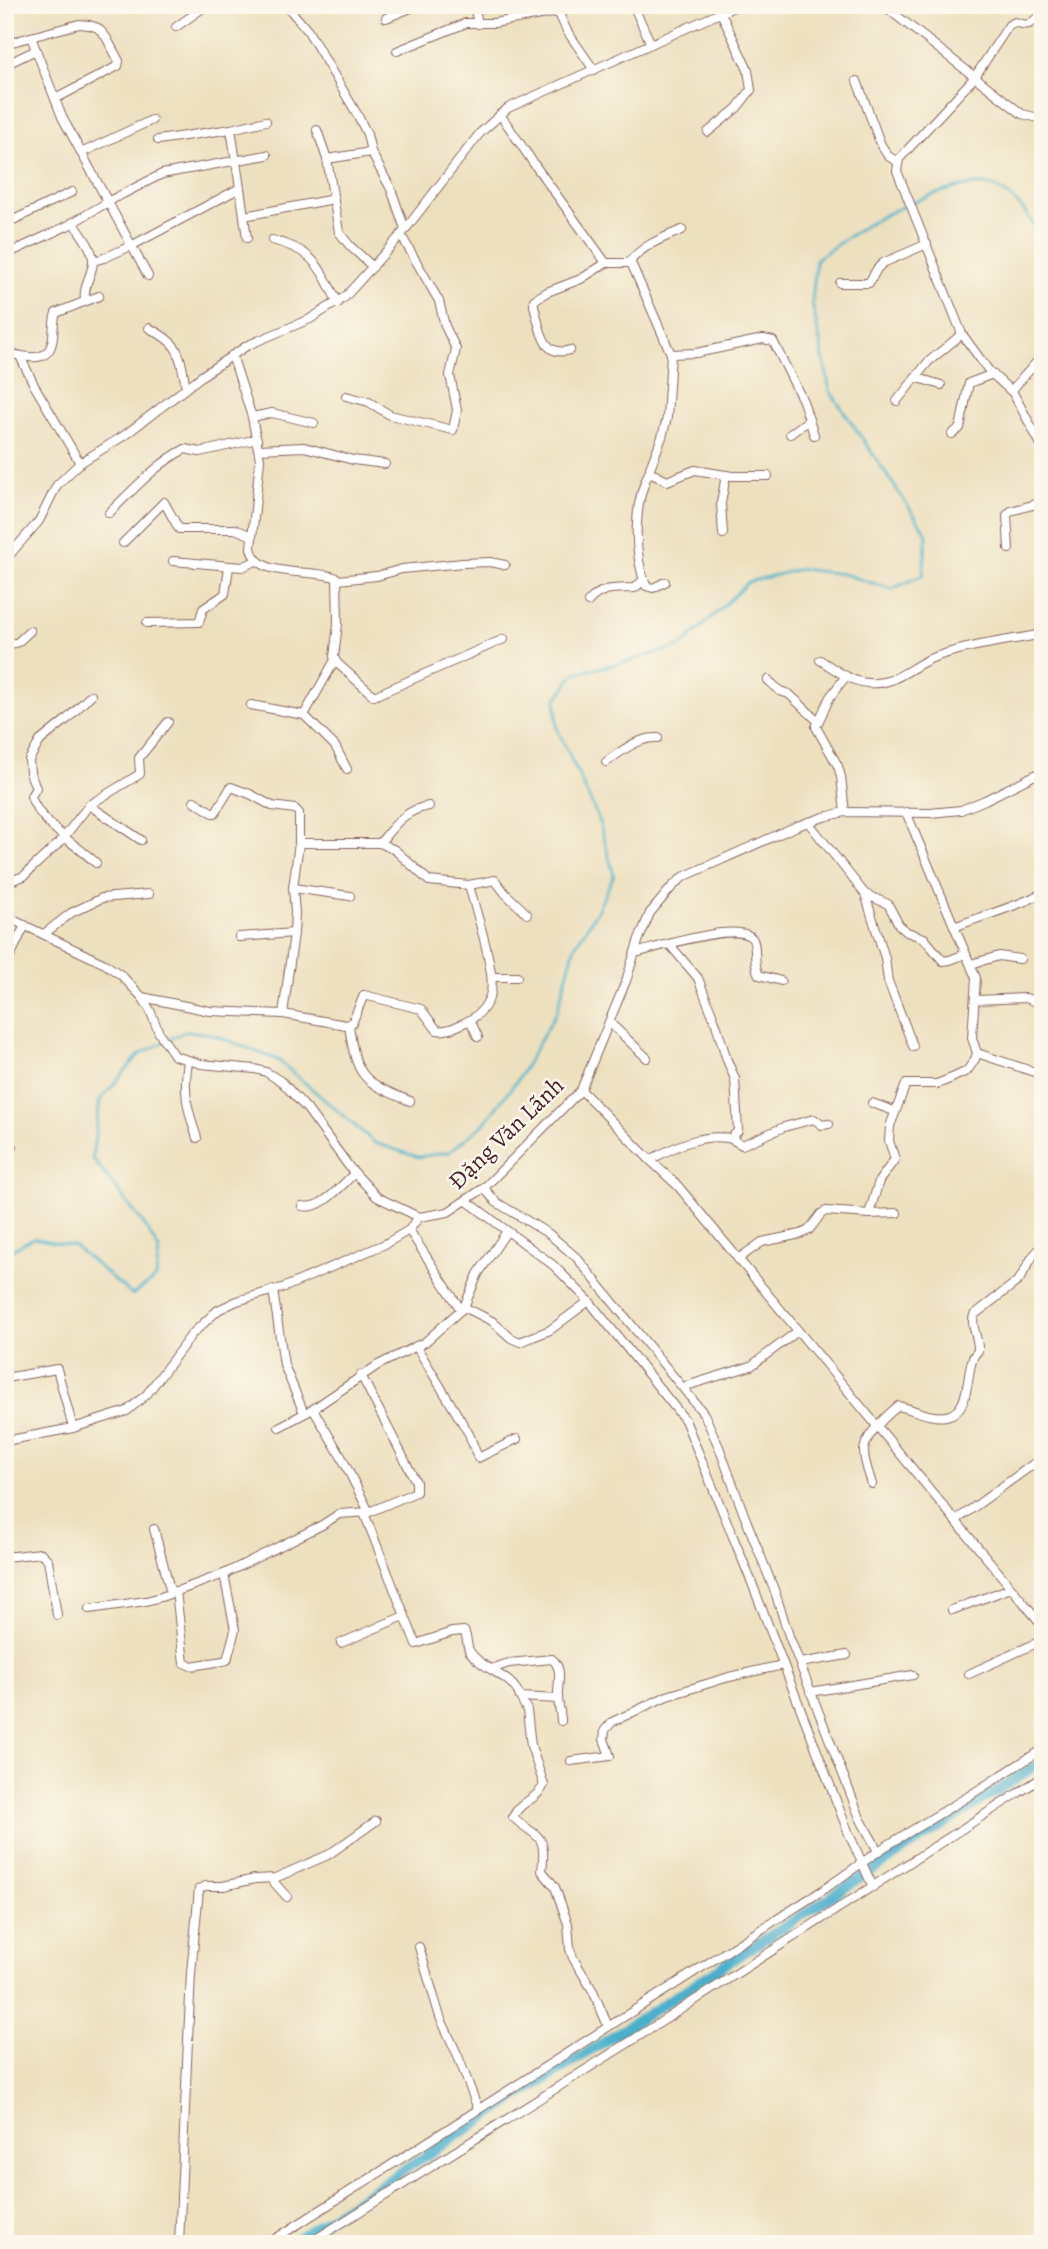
<svg xmlns="http://www.w3.org/2000/svg" width="1048" height="2249" viewBox="0 0 1048 2249" font-family="Alegreya,serif">
	<style>
		.lines { fill: none; stroke-linecap: round; stroke-linejoin: round }
		.stream { stroke: #4bafca; stroke-width: 2.5 }
		.canal { stroke: #4bafca; stroke-width: 10 }
		.minor-casing { stroke: #83635f; stroke-width: 10 }
		.minor { stroke: #fff; stroke-width: 8 }
		.labels { text-anchor: middle; stroke-width: 5; stroke-linejoin: round; paint-order: stroke }
		.street-label { font-size: 24px; fill: #4a1f2b; stroke: #fbf7ec }
	</style>
	<rect width="100%" height="100%" fill="#fbf7ec"/>
	<filter id="ink" filterUnits="userSpaceOnUse"><feTurbulence type="fractalNoise" baseFrequency=".0143" numOctaves="2"/><feDisplacementMap in="SourceGraphic" scale="14" xChannelSelector="R" yChannelSelector="G"/><feConvolveMatrix kernelMatrix="1 2 1 2 8 2 1 2 1" color-interpolation-filters="sRGB"/></filter>
	<filter id="wash" filterUnits="userSpaceOnUse"><feTurbulence type="fractalNoise" baseFrequency=".00686" numOctaves="4" result="noise"/><feDisplacementMap in="SourceGraphic" scale="28" xChannelSelector="R" yChannelSelector="G"/><feGaussianBlur stdDeviation="1.57" result="paint"/><feColorMatrix in="noise" values="0 0 0 0 0 0 0 0 0 0 0 0 0 0 0 0 0 1.4 0 .05"/><feComposite in="paint" operator="in"/></filter>
	<g filter="url(#wash)">
		<rect width="100%" height="100%" fill="#ede0bf"/>
		<g class="lines">
			<path class="stream" d="M 5,1284 L 8,1281 L 10,1251 L 33,1238 L 74,1246 L 132,1295 L 156,1278 L 159,1250 L 143,1223 L 92,1158 L 100,1100 L 140,1054 L 186,1031 L 211,1034 L 278,1060 L 375,1143 L 418,1157 L 449,1152 L 483,1125 L 518,1079 L 557,1011 L 575,946 L 597,911 L 614,875 L 598,818 L 557,728 L 556,700 L 575,673 L 626,662 L 682,646 L 748,582 L 800,569 L 843,574 L 892,589 L 923,575 L 927,534 L 830,391 L 812,303 L 816,259 C 834,247 851,234 870,223 C 894,209 970,174 996,188 C 1018,199 1031,219 1043,239"/>
			<polyline class="canal" points="288,2244 1043,1761"/>
		</g>
	</g>
	<g filter="url(#ink)">
		<g class="lines">
			<g class="minor-casing">
				<g id="minor">
					<polyline points="286,5 308,31 357,114 367,134 371,152 391,189 405,229"/>
					<polyline points="474,5 478,24"/>
					<polyline points="555,5 567,31 594,70"/>
					<polyline points="633,5 651,44"/>
					<polyline points="883,5 1022,114 1043,119"/>
					<path d="M 1043,12 C 1031,23 1031,28 1015,22 L 1009,25 L 974,78 L 899,159 L 897,171 L 962,334 L 989,371 L 1013,393 L 1043,448"/>
					<polyline points="386,18 418,5"/>
					<polyline points="176,27 207,5"/>
					<polyline points="31,37 62,117 148,276"/>
					<polyline points="5,44 79,24 89,25 98,28 106,37 119,61 118,66 55,99"/>
					<polyline points="397,51 466,23 494,23 558,12"/>
					<polyline points="5,65 36,50"/>
					<polyline points="857,81 881,145 888,156 898,162"/>
					<polyline points="500,114 534,164 606,263 629,263 632,265 671,354 667,418 662,437 650,468 650,472 667,481 695,470 732,476 768,476"/>
					<polyline points="317,130 327,159"/>
					<polyline points="708,132 737,108 751,90 748,70 721,13"/>
					<polyline points="158,140 231,129"/>
					<polyline points="371,152 327,159 339,232 350,246 373,267"/>
					<polyline points="81,153 152,120"/>
					<polyline points="240,188 247,238"/>
					<polyline points="244,216 334,199"/>
					<path d="M 73,222 C 80,233 94,249 93,262 C 92,276 83,284 85,301"/>
					<polyline points="5,224 72,192"/>
					<path d="M 272,240 C 315,251 319,266 338,303"/>
					<polyline points="5,255 67,226 113,199 162,174 267,155"/>
					<polyline points="93,261 104,258 131,246 240,188 231,129 266,121"/>
					<path d="M 629,263 C 641,246 662,238 682,230"/>
					<polyline points="840,283 869,283 877,269 883,263 927,244"/>
					<path d="M 149,328 C 182,345 179,353 186,387"/>
					<path d="M 570,350 C 542,359 540,327 534,306 L 534,300 L 547,292 L 581,279 L 606,263"/>
					<path d="M 5,352 C 18,355 44,365 51,346 C 55,336 52,323 56,313 L 99,296"/>
					<polyline points="671,354 696,353 763,339 773,341 803,401 814,435"/>
					<path d="M 232,355 L 252,417 L 260,459 L 251,548 C 257,580 313,568 337,578 L 338,624 L 334,657 L 337,663 L 374,696 L 504,639"/>
					<polyline points="20,356 34,385 80,463"/>
					<polyline points="915,377 941,385"/>
					<polyline points="1011,391 1043,355"/>
					<polyline points="346,396 369,402 390,415 453,430 457,410 450,375 456,349 445,326 439,301 401,235"/>
					<polyline points="897,401 928,362 962,334"/>
					<polyline points="252,417 272,413 314,423"/>
					<polyline points="790,434 809,420"/>
					<polyline points="952,434 960,428 969,383 993,374"/>
					<polyline points="259,449 304,447 353,460 385,464"/>
					<path d="M 650,470 C 633,503 633,552 646,586 L 653,588 L 665,582"/>
					<path d="M 109,513 C 133,490 156,464 185,449 L 200,452 L 257,439"/>
					<polyline points="723,534 721,503 726,475"/>
					<polyline points="123,543 164,502 179,529 235,529 252,536"/>
					<polyline points="1009,549 1007,515 1011,511 1043,502"/>
					<polyline points="5,560 39,521 57,485 80,463 125,435 203,375 248,345 310,319 345,297 401,235 480,133 508,108 738,5"/>
					<polyline points="173,561 242,567 256,561"/>
					<polyline points="338,580 377,576 402,569 463,563 490,562 505,565"/>
					<path d="M 588,602 C 602,586 615,589 635,588 L 644,579"/>
					<polyline points="147,623 199,622 203,609 225,594 229,567"/>
					<polyline points="5,646 18,642 30,631"/>
					<path d="M 820,660 C 835,669 850,682 868,683 C 894,686 910,667 932,658 C 967,645 1007,641 1043,634"/>
					<polyline points="768,680 780,691 789,694 818,721"/>
					<path d="M 91,695 L 66,720 L 40,741 L 29,760 L 30,773 L 36,788 L 31,796 C 38,822 77,845 96,863"/>
					<polyline points="251,705 304,715 335,660"/>
					<polyline points="304,715 335,746 347,769"/>
					<path d="M 606,762 C 622,751 638,737 658,738"/>
					<polyline points="194,801 213,813 215,813 231,787 250,794 272,806 295,809 299,813 299,843 293,888 295,913 294,933 283,1014"/>
					<polyline points="89,805 141,840"/>
					<polyline points="845,812 841,777 838,766 816,727 830,697 846,676"/>
					<polyline points="808,822 865,894 885,958 888,981 913,1046"/>
					<polyline points="299,843 380,843 395,850 429,881 469,885 495,880 505,893 527,914"/>
					<path d="M 380,843 C 395,824 405,810 429,806"/>
					<polyline points="5,883 24,876 33,867 61,841 89,805 140,774 139,758 168,722"/>
					<polyline points="293,888 350,896"/>
					<polyline points="865,894 888,904 899,925 907,932 924,938 943,961 950,960 965,954"/>
					<polyline points="5,916 105,964 121,975 142,997 150,1010 159,1033 175,1056 201,1064 255,1069 266,1072 282,1082 307,1109 350,1168 377,1197 419,1217 448,1212 484,1188 581,1090 626,981 639,939 650,913 671,888 683,877 797,826 824,817 845,812 930,813 961,810 985,800 1043,771"/>
					<path d="M 954,927 C 984,915 1014,908 1043,893"/>
					<polyline points="44,934 71,913 102,898 149,894"/>
					<polyline points="239,937 294,933"/>
					<polyline points="670,945 698,978 716,1024 727,1060 735,1079 738,1131 731,1138"/>
					<path d="M 635,953 C 656,948 738,921 752,938 C 758,946 752,962 759,975 L 781,981"/>
					<polyline points="971,964 999,956 1020,959"/>
					<polyline points="5,967 25,925"/>
					<polyline points="492,977 517,977"/>
					<path d="M 142,997 L 210,1011 L 283,1014 L 346,1025 L 352,1023 L 364,995 L 421,1009 L 437,1030 C 448,1032 457,1026 468,1021 C 479,1015 488,1005 491,992 C 496,971 475,909 469,885"/>
					<polyline points="975,1000 1026,998 1043,1005"/>
					<polyline points="470,1020 478,1037"/>
					<polyline points="609,1022 647,1058"/>
					<path d="M 349,1025 C 356,1077 362,1082 410,1101"/>
					<polyline points="977,1053 1043,1075"/>
					<path d="M 188,1061 C 183,1092 187,1108 197,1138"/>
					<polyline points="581,1090 650,1160 678,1186 1043,1626"/>
					<polyline points="872,1103 894,1111"/>
					<polyline points="5,1152 13,1147"/>
					<path d="M 650,1160 C 674,1147 699,1134 728,1138 C 733,1139 738,1143 742,1145 L 784,1127 L 814,1119 L 822,1125 L 829,1124"/>
					<polyline points="484,1188 496,1202 549,1234 577,1258 704,1414 719,1447 743,1512 775,1592 789,1636 860,1818 878,1851"/>
					<polyline points="467,1201 553,1265 589,1301 685,1420 750,1578 849,1834 873,1887"/>
					<path d="M 302,1206 C 322,1211 341,1185 355,1173"/>
					<polyline points="869,1214 897,1213"/>
					<polyline points="409,1230 461,1310"/>
					<polyline points="738,1259 762,1242 801,1234 809,1230 821,1214 826,1211 869,1214 879,1181 895,1159 889,1141 890,1126 906,1084 937,1084 952,1078 967,1071 975,1059 977,1053 972,1038 976,978 906,812"/>
					<polyline points="273,1290 284,1365 304,1413"/>
					<polyline points="464,1307 492,1321 511,1338 520,1342 550,1330 589,1301"/>
					<polyline points="416,1346 469,1434 478,1458 517,1439"/>
					<polyline points="5,1378 57,1369 73,1428"/>
					<polyline points="683,1387 751,1366 798,1331"/>
					<polyline points="313,1409 341,1456 369,1512"/>
					<polyline points="279,1427 313,1409 378,1365 425,1342 434,1334 464,1307 478,1274 507,1231"/>
					<polyline points="5,1441 73,1428 127,1411 147,1394 192,1334 218,1310 237,1301 285,1287 385,1244 409,1230 419,1217"/>
					<path d="M 872,1484 C 869,1474 864,1462 864,1451 C 865,1435 886,1416 898,1406 C 913,1409 931,1419 946,1416 C 975,1411 963,1363 978,1351 C 979,1337 970,1326 974,1315 L 1019,1280 L 1033,1256 L 1043,1245"/>
					<path d="M 364,1513 L 416,1644 L 452,1632 L 464,1631 C 468,1638 466,1646 470,1652 C 483,1671 512,1674 520,1697 L 558,1699"/>
					<polyline points="955,1521 1043,1457"/>
					<polyline points="154,1529 171,1593"/>
					<polyline points="5,1557 41,1553 48,1560 57,1615"/>
					<polyline points="176,1591 184,1663 191,1666 223,1661 227,1660 235,1630 224,1574"/>
					<polyline points="89,1609 146,1601 161,1597 224,1574 322,1525 339,1514 369,1512 416,1492 416,1482 361,1375"/>
					<polyline points="952,1610 1011,1588"/>
					<polyline points="341,1643 404,1616"/>
					<polyline points="800,1663 847,1655"/>
					<path d="M 491,1669 L 509,1663 L 552,1659 C 564,1669 557,1684 558,1697 C 558,1705 561,1713 561,1721"/>
					<polyline points="969,1674 1043,1640"/>
					<polyline points="810,1692 913,1675"/>
					<path d="M 520,1697 L 527,1710 L 531,1746 L 544,1785 C 537,1800 521,1800 513,1817 C 537,1840 547,1830 542,1871 L 555,1887 L 568,1924 L 570,1949 L 573,1958 L 593,1991 L 608,2026"/>
					<polyline points="571,1761 610,1756 604,1739 605,1730 612,1722 667,1696 729,1677 783,1665"/>
					<polyline points="271,1879 287,1897"/>
					<polyline points="419,1947 440,2017 458,2056 478,2109"/>
					<polyline points="179,2244 191,1973 199,1889 206,1886 223,1886 255,1879 275,1878 328,1855 376,1821"/>
					<polyline points="267,2244 823,1890 886,1846 964,1799 1043,1749"/>
					<polyline points="308,2244 636,2038 1043,1777"/>
				</g>
			</g>
			<use href="#minor" class="minor"/>
		</g>
	</g>
	<g class="labels">
		<g class="street-label">
			<text transform="translate(506 1133) rotate(-44)" y="8">Đặng Văn Lãnh</text>
		</g>
	</g>
	<rect width="1048" height="2249" fill="none" stroke="#fbf7ec" stroke-width="28"/>
</svg>
